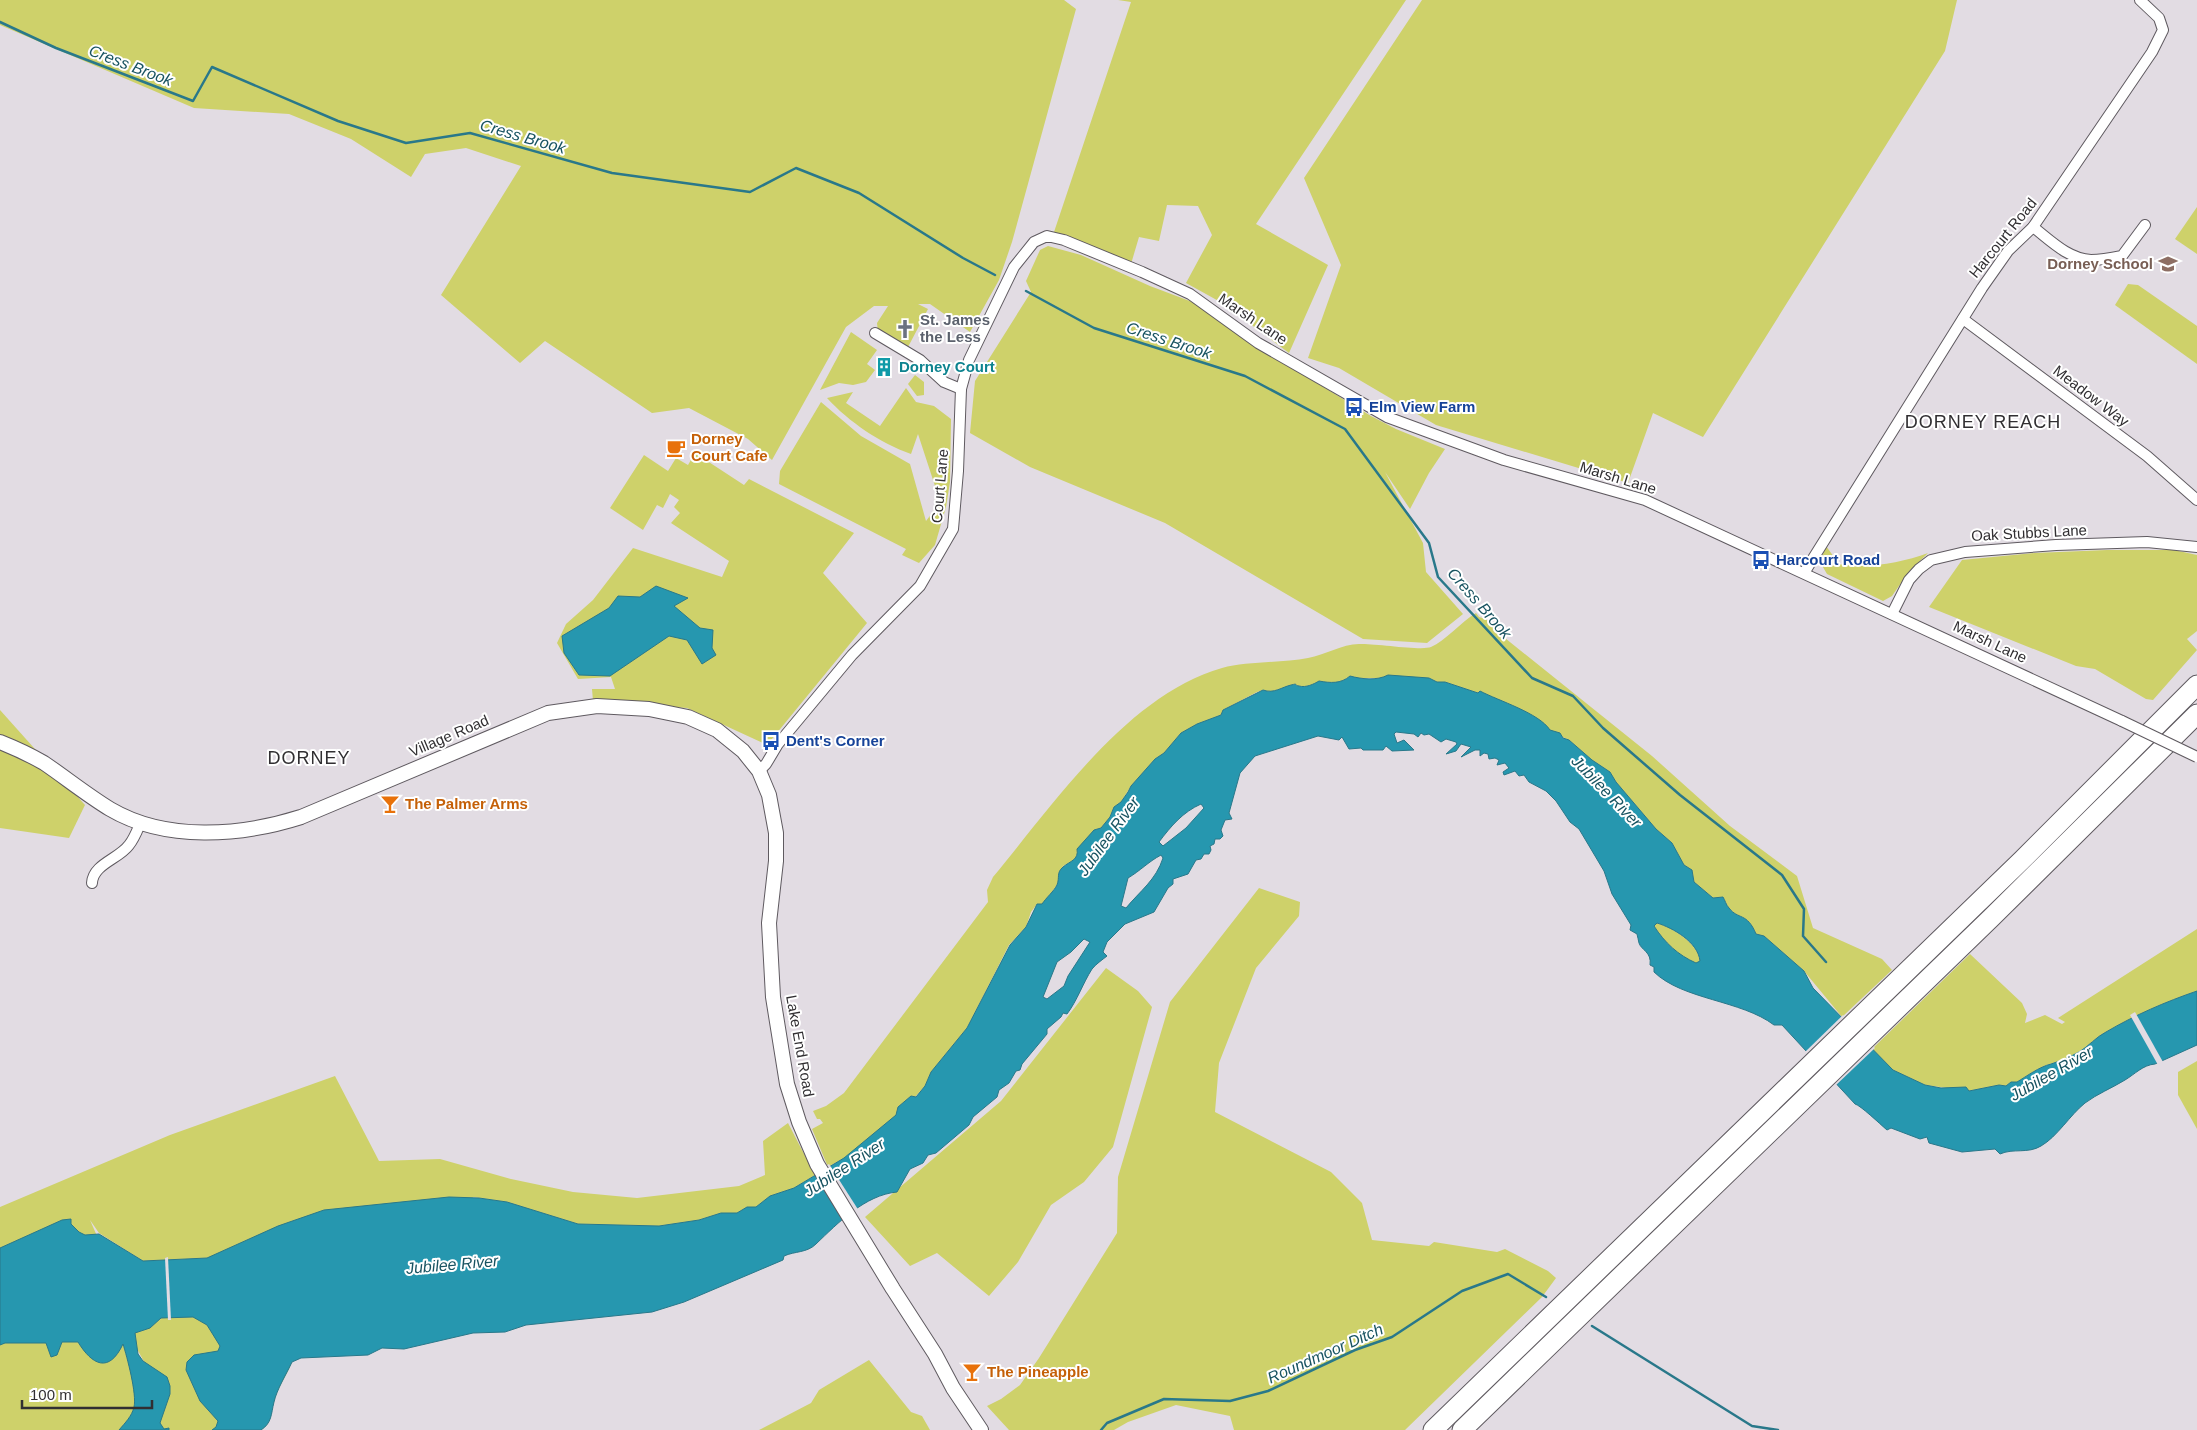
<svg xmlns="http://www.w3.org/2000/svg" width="2197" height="1430" viewBox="0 0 2197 1430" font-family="Arial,sans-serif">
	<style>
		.green { fill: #ced16a }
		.water { fill: #2697af; stroke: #29788a; fill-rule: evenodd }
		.pier { fill: #e2dce3 }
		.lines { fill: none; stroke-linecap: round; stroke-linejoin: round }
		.stream { stroke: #29788a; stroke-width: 2.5 }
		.minor-casing { stroke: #5f5a60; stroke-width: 12 }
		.secondary-casing { stroke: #5f5a60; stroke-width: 16 }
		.motorway-casing { stroke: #5f5a60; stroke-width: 21 }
		.minor { stroke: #fff; stroke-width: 10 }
		.secondary { stroke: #fff; stroke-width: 14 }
		.motorway { stroke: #fff; stroke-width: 19 }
		.minor-bridge-casing { stroke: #5f5a60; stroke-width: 12; stroke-linecap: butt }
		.minor-bridge { stroke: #fff; stroke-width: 10 }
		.labels { text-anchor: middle; stroke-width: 4; stroke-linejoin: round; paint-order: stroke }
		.street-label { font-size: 15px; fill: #312f32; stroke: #fff }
		.education-label { font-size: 15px; font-weight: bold; fill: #785e54; stroke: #fff; text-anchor: end }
		.worship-label { font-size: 15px; font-weight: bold; fill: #5b616d; stroke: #fff; text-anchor: start }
		.culture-label { font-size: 15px; font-weight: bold; fill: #0d838f; stroke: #fff; text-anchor: start }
		.transit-label { font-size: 15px; font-weight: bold; fill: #164399; stroke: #fff; text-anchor: start }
		.food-label { font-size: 15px; font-weight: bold; fill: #c56008; stroke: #fff; text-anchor: start }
		.water-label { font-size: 16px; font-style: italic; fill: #185361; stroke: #fff }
		.quarter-label { font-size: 18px; letter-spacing: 1px; fill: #312f32; stroke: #fff }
	</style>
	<rect width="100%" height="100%" fill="#e2dce3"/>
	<g class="green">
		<polygon points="0,0 1064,0 1076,9 1012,242 999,280 970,332 930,304 918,304 928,309 908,347 878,332 877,323 888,306 874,306 846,327 772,460 748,439 689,408 652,413 545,341 520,363 441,295 521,166 466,148 425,154 411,177 351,139 289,114 194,108 0,25"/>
		<polygon points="1118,0 1406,0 1256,224 1328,265 1289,353 1224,304 1186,283 1212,235 1198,206 1167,205 1159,241 1139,237 1131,264 1054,232 1131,2"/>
		<polygon points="1422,0 1957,0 1945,51 1703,437 1653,413 1628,483 1436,425 1339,368 1308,358 1341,265 1304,178"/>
		<polygon points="2197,207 2197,254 2175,239"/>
		<polygon points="1048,246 1081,255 1150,286 1195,303 1284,363 1371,416 1396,429 1445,449 1429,473 1410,509 1385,472 1423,543 1426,572 1463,614 1427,643 1363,639 1165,523 1030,467 970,433 975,381 1031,292 1026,281 1040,250"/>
		<polygon points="2128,284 2138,285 2197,326 2197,364 2115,305"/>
		<polygon points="851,332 877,350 867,364 875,370 866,382 853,385 839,383 820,390"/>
		<polygon points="915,375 924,382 924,395 917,396 908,384"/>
		<path d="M 906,388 L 916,402 L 934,406 L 951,419 L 950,482 L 946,507 L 935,545 L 919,563 L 902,555 L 906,549 L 779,484 L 780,471 L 821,402 L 861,436 L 910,464 L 926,521 L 935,509 L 935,486 L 918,434 L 911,454 C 880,443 849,422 827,398 L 853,392 L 846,403 L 880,426 Z"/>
		<polygon points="695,453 744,485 749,479 854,533 823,573 867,623 767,745 687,708 593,701 592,689 615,689 611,677 578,679 557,643 566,624 593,600 633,548 722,577 729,561 671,523 680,513 674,507 679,500 670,494 663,508 657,505 643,530 610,508 644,455 668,471 676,458 688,465"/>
		<path d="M 1826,546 L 1839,564 C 1867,569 1901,563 1928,553 L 1908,573 L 1892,596 L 1883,601 L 1827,574 L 1820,562 Z"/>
		<polygon points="2107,550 2174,550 2197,555 2197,631 2187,639 2197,650 2153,700 2146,699 2095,669 2076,666 1929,607 1962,560 2035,553"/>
		<path d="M 1476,613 L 1479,617 L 1486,619 L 1495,630 L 1652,756 L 1730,826 L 1797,876 L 1813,928 L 1882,959 L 1892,970 L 1842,1017 L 1804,971 L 1764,936 L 1756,934 C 1747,912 1738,920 1729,908 C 1726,905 1725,900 1723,897 L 1713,898 L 1694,882 L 1692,870 L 1684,865 L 1672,843 L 1656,829 L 1616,782 L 1610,772 L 1592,760 L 1569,740 L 1550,731 L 1524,711 L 1478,693 L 1445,682 L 1437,682 L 1429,678 L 1359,678 L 1350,676 C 1341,684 1330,683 1319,681 C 1314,684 1306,688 1299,686 C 1292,685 1299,683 1291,685 C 1282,687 1274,694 1263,690 L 1257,692 L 1223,710 L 1221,715 L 1197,724 L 1181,733 L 1164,753 L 1155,759 L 1131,786 L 1121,802 L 1114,807 L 1110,817 L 1101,828 L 1094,830 L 1074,860 L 1063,866 L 1057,885 L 1042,905 L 1037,904 L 1031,912 L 1026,927 L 1009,945 L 967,1028 L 931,1072 L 925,1086 L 915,1097 L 911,1096 L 898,1107 L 897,1115 L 844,1158 L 828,1167 L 812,1129 L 823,1123 L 820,1119 L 817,1119 L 813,1111 L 826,1106 L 844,1093 L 988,902 L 987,890 L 993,877 C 1053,805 1127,695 1222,668 C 1246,661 1282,663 1308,658 C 1325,655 1342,644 1359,644 C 1374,643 1421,651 1431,647 C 1445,641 1461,622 1476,613 Z"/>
		<polygon points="0,710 85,805 69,838 0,828"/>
		<polygon points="1259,888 1300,902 1299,916 1256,968 1219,1063 1215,1112 1331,1172 1362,1203 1372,1240 1429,1246 1434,1242 1497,1252 1505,1249 1548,1271 1556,1278 1542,1297 1405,1430 1234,1430 1230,1416 1176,1405 1128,1422 1114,1430 1009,1430 987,1406 1001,1399 1020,1385 1039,1358 1117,1233 1118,1177 1170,1002"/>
		<path d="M 1657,923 C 1673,928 1698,943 1700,961 L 1696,964 C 1678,955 1665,943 1654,926 Z"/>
		<path d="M 2197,929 L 2197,991 C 2165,1002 2135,1015 2106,1032 C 2096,1037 2089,1046 2078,1052 C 2070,1057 2060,1061 2050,1064 C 2039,1067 2027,1076 2017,1082 L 2011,1082 L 2006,1086 L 1999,1085 L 1969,1091 L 1925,1085 L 1893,1070 L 1872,1049 L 1970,954 L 2022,1003 L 2027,1014 L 2025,1023 L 2045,1015 L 2062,1024 L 2065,1022 L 2058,1018 Z"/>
		<polygon points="1106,968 1138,991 1152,1007 1113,1147 1084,1182 1051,1205 1018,1262 989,1296 937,1253 910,1266 865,1217 1001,1101"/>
		<polygon points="2197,1061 2197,1129 2178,1095 2178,1072"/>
		<polygon points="335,1076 379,1161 440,1159 511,1179 573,1192 637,1198 739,1186 765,1175 763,1141 788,1123 815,1175 794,1188 770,1196 756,1207 747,1207 737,1213 721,1213 699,1220 659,1226 578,1224 507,1202 473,1197 468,1207 207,1258 143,1261 99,1233 90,1220 97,1236 0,1276 0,1207 170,1135"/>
		<path d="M 197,1312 L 292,1362 C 287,1375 277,1389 274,1402 C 271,1413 272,1423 261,1430 L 0,1430 L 0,1338 L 123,1333 L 148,1369 L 130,1336 L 133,1329 L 158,1317 Z"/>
		<polygon points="869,1360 911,1412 922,1416 930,1430 759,1430 811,1403 819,1390"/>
	</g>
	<g class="water">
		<polygon points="656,586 688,598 674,606 700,628 713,630 712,648 716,655 702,664 687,640 669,636 610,676 579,675 564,653 562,636 609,608 618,596 640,597"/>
		<path d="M 1388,675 L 1429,678 L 1437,682 L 1445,682 L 1478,693 L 1480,691 C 1499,701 1539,713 1550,730 L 1560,733 L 1563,738 L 1569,740 L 1592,760 L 1610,772 L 1616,782 L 1656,829 L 1672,843 L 1684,865 L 1692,870 L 1694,882 L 1713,898 L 1723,897 C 1725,900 1726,905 1729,908 C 1738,920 1747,912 1756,934 L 1764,936 L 1804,971 L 1813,988 L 1893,1070 L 1925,1085 L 1941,1088 L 1966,1087 L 1969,1091 L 1999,1085 L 2006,1086 L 2011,1082 L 2017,1082 C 2027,1076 2039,1067 2051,1064 C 2060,1061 2070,1057 2079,1052 C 2089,1046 2096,1037 2106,1032 C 2135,1015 2165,1002 2197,991 L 2197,1045 L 2155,1064 C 2143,1065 2135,1074 2125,1080 C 2112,1088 2097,1094 2085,1103 C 2070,1115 2057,1137 2041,1146 C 2028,1154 2013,1148 2000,1154 L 1995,1149 L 1962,1152 L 1929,1143 L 1927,1137 L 1920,1139 L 1891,1128 L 1887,1130 C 1880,1124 1860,1105 1855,1104 L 1782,1025 L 1774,1025 C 1741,1000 1683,1000 1654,972 L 1654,967 L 1650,965 C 1652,952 1641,950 1639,943 C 1638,940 1638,937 1637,934 L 1630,930 L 1631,925 L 1612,894 L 1604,871 L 1579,829 L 1570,822 L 1556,801 L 1546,791 L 1529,782 L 1524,775 L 1519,776 L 1515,771 L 1504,775 L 1503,772 L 1509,768 L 1505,763 L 1497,765 L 1499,760 L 1495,758 L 1489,759 L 1488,754 L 1484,753 L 1480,756 L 1480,750 L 1475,750 L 1461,757 L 1471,747 L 1461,744 L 1456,751 L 1446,754 L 1457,744 L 1456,742 L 1446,739 L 1441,742 L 1429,734 L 1424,735 L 1421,733 L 1418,737 L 1414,734 L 1396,732 L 1394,734 L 1397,743 L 1404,740 L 1414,750 L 1392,751 L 1386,746 L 1383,750 L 1363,750 L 1361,748 L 1349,749 L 1342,737 L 1339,740 L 1318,736 L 1255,756 L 1240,773 L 1229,813 L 1232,819 L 1225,820 L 1221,830 L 1223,836 L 1220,839 L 1215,839 L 1214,844 L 1210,846 L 1211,850 L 1209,854 L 1204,854 L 1201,859 L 1196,860 L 1188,874 L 1173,879 L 1173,884 L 1168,888 L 1154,912 L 1125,924 L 1107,942 L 1103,952 L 1107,956 C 1102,960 1096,964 1092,969 C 1083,983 1077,1001 1067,1014 L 1063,1013 L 1061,1017 L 1047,1029 L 1047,1034 L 1022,1064 L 1020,1070 L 1016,1071 L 1009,1083 L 999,1090 L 997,1097 L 973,1117 L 969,1125 L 936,1153 L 928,1155 L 923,1163 L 910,1169 L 897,1192 C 865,1195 838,1223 816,1244 C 807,1253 795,1251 784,1256 L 783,1260 L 684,1302 L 652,1312 L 526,1325 L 505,1332 L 473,1333 L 404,1349 L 382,1348 L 368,1355 L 301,1358 L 292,1362 C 286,1375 277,1389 274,1402 C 271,1414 272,1423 261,1430 L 212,1430 L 216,1427 L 218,1421 L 200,1401 L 186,1370 L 187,1362 L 194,1355 L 218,1351 L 220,1346 L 207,1325 L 193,1317 L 161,1318 L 150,1328 L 135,1333 L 138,1354 L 143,1361 L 167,1377 L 170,1386 L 170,1394 L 160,1423 L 164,1429 L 169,1428 L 169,1430 L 119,1430 C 125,1423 132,1416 134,1407 C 137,1394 127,1357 123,1344 C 109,1374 92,1365 78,1342 L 62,1342 L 57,1355 L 51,1357 L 46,1343 L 5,1343 L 0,1345 L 0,1248 L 62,1220 L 71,1219 L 71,1224 L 79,1232 L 85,1235 L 99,1234 L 143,1261 L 207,1258 L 278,1226 L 324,1210 L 449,1197 L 479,1198 L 507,1202 L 578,1224 L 659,1226 L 699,1220 L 721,1213 L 737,1213 L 747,1207 L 756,1207 L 770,1196 L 794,1188 L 844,1158 L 896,1115 L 898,1107 L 911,1096 L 916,1097 L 925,1086 L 931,1072 L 967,1028 L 1010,945 L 1026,927 L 1037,904 L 1042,904 C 1046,898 1054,891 1057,885 C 1060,877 1056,873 1063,867 C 1070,861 1079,860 1077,849 L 1094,830 L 1101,828 L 1110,817 L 1114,807 L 1121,802 L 1128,792 L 1131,786 L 1155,759 L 1164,753 L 1181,733 L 1197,724 L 1221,715 L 1223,710 L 1263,690 C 1274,694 1282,687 1291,685 C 1299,683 1293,685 1299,686 C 1306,688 1314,684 1319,681 C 1330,683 1341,684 1350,676 C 1361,679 1377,681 1388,675 ZM 1201,804 L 1204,808 L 1186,828 L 1163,846 L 1159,842 C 1171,826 1183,812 1201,804 ZM 1161,855 L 1163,858 C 1156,880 1140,891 1126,908 L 1121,906 L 1128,878 C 1140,871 1148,862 1161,855 ZM 1657,923 C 1673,928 1698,942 1700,961 L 1696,963 C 1678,955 1665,943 1654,926 ZM 1084,939 L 1090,942 L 1068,976 L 1064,986 L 1047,999 L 1043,997 L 1057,962 L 1071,952 Z"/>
	</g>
	<g class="pier">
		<polygon points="2135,1012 2163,1062 2158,1065 2130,1015"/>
		<polygon points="1843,1015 1875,1048 1835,1086 1804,1053"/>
		<polygon points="829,1164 859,1211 846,1220 815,1171"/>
		<polygon points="168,1257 171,1320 168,1320 165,1258"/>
	</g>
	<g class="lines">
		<g class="stream">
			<polyline points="0,22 56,48 193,101 212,67 338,121 406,143 470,133 612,173 750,192 796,168 859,193 963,258 995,275"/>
			<polyline points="1026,291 1094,328 1245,376 1345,429 1429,543 1438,577 1532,678 1573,696 1603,728 1680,795 1782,875 1804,909 1803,936 1826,962"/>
			<polyline points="1592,1326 1752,1426 1778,1430"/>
			<polyline points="1101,1430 1107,1423 1164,1399 1230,1401 1268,1391 1355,1350 1392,1337 1462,1291 1508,1274 1546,1297"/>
		</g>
		<g class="minor-casing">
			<g id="minor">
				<path d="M 2033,227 C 2050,240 2068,259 2091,260 C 2101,260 2112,258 2122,256 L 2145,225"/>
				<polyline points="1963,319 2147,456 2197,500"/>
				<polyline points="875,333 920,360 944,382 961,389"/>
				<polyline points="1804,573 1982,288 2008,251 2033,227 2152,52 2163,30 2159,18 2140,0"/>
				<polyline points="1892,614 1909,580 1919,569 1931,560 1965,552 2056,545 2147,542 2197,547"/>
				<polyline points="759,771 766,764 778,744 852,655 920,586 953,529 958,471 961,389 969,360 1014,267 1034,242 1047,236 1064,240 1142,272 1190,294 1258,343 1387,417 1504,460 1645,500 2122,721"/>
				<path d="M 92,883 C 93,864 119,859 129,845 C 134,839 137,831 140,824"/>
			</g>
		</g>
		<g class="secondary-casing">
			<path id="secondary" d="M 0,742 C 15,748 30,755 44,763 C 66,778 87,795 110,809 C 166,842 241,836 301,817 L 548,713 L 597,706 L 649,709 L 688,717 L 717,730 L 743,751 L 759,771 L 769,795 L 776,833 L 776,861 L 769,923 L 773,997 L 787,1084 L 799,1122 L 817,1164 L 893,1289 L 935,1354 L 953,1388 L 981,1430"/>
		</g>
		<g class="motorway-casing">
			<g id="motorway">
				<polyline points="1433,1430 2022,860 2197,685"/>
				<polyline points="1462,1430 1991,918 2197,714"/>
			</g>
		</g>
		<use href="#minor" class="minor"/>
		<use href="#secondary" class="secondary"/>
		<use href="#motorway" class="motorway"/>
		<g class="minor-bridge-casing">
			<polyline id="minor-bridge" points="2122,721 2197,757"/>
		</g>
		<use href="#minor-bridge" class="minor-bridge"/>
	</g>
	<defs>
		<g id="school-bare" transform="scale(1.5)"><path d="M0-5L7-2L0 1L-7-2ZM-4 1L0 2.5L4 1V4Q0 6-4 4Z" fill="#8d6e63" stroke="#fff" stroke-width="2.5" paint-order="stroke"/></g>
		<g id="church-bare" transform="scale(1.5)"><path d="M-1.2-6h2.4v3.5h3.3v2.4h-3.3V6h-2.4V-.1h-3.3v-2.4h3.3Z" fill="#6b7280" stroke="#fff" stroke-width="2.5" paint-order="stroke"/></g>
		<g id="building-bare" transform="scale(1.5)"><path d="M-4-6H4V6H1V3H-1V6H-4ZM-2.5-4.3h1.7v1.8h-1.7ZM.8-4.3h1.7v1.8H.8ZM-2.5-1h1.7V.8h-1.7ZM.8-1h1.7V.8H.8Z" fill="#0f9aa8" stroke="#fff" stroke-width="2.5" paint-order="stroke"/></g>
		<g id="bus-bare" transform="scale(1.5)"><path d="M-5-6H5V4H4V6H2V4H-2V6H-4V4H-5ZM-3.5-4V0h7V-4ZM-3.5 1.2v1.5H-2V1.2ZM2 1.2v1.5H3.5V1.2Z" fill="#1a4fb4" stroke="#fff" stroke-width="2.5" paint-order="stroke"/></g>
		<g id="cafe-bare" transform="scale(1.5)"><path d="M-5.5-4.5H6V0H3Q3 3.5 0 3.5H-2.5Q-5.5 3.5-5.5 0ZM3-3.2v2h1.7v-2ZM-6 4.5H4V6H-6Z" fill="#e8710a" stroke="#fff" stroke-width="2.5" paint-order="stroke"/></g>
		<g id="bar-bare" transform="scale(1.5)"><path d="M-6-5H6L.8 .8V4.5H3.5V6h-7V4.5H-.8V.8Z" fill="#e8710a" stroke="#fff" stroke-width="2.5" paint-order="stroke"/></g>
	</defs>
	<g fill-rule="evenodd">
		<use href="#school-bare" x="2168" y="264"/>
		<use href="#church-bare" x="905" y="329"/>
		<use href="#building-bare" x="884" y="367"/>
		<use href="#bus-bare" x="1354" y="407"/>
		<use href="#cafe-bare" x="676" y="448"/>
		<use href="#bus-bare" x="1761" y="560"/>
		<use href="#bus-bare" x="771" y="741"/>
		<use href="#bar-bare" x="390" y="804"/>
		<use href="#bar-bare" x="972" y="1372"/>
	</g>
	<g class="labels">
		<g class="street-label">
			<text transform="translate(2003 238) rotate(-51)" y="5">Harcourt Road</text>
			<text transform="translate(1253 319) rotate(34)" y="5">Marsh Lane</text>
			<text transform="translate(2091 396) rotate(37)" y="5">Meadow Way</text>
			<text transform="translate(1618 478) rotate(17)" y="5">Marsh Lane</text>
			<text transform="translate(940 486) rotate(-85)" y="5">Court Lane</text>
			<text transform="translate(2029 533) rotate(-3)" y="5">Oak Stubbs Lane</text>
			<text transform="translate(1990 642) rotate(25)" y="5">Marsh Lane</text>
			<text transform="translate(449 736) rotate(-23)" y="5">Village Road</text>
			<text transform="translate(800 1046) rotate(80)" y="5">Lake End Road</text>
		</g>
		<g class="education-label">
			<text x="2153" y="269">Dorney School</text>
		</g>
		<g class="worship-label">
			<text x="920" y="325">St. James<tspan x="920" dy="17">the Less</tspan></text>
		</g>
		<g class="culture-label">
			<text x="899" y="372">Dorney Court</text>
		</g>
		<g class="transit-label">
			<text x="1369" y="412">Elm View Farm</text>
			<text x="1776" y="565">Harcourt Road</text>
			<text x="786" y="746">Dent's Corner</text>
		</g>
		<g class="food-label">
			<text x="691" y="444">Dorney<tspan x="691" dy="17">Court Cafe</tspan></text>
			<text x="405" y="809">The Palmer Arms</text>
			<text x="987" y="1377">The Pineapple</text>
		</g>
		<g class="water-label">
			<text transform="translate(131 65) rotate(21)" y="6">Cress Brook</text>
			<text transform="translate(523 136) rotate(16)" y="6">Cress Brook</text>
			<text transform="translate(1169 340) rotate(18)" y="6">Cress Brook</text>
			<text transform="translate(1480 603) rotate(49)" y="6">Cress Brook</text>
			<text transform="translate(1607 791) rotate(46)" y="6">Jubilee River</text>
			<text transform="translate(1108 836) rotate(-54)" y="6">Jubilee River</text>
			<text transform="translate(2051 1073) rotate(-30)" y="6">Jubilee River</text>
			<text transform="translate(844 1167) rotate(-33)" y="6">Jubilee River</text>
			<text transform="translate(452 1264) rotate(-5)" y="6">Jubilee River</text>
			<text transform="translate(1325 1353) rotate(-24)" y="6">Roundmoor Ditch</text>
		</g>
		<g class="quarter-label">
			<text x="1983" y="428">DORNEY REACH</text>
			<text x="309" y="764">DORNEY</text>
		</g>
	</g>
	<path d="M22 1400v8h130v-8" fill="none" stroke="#312f32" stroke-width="2.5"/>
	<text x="30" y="1400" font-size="15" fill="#312f32" stroke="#ffffff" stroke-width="4" paint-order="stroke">100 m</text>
</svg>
